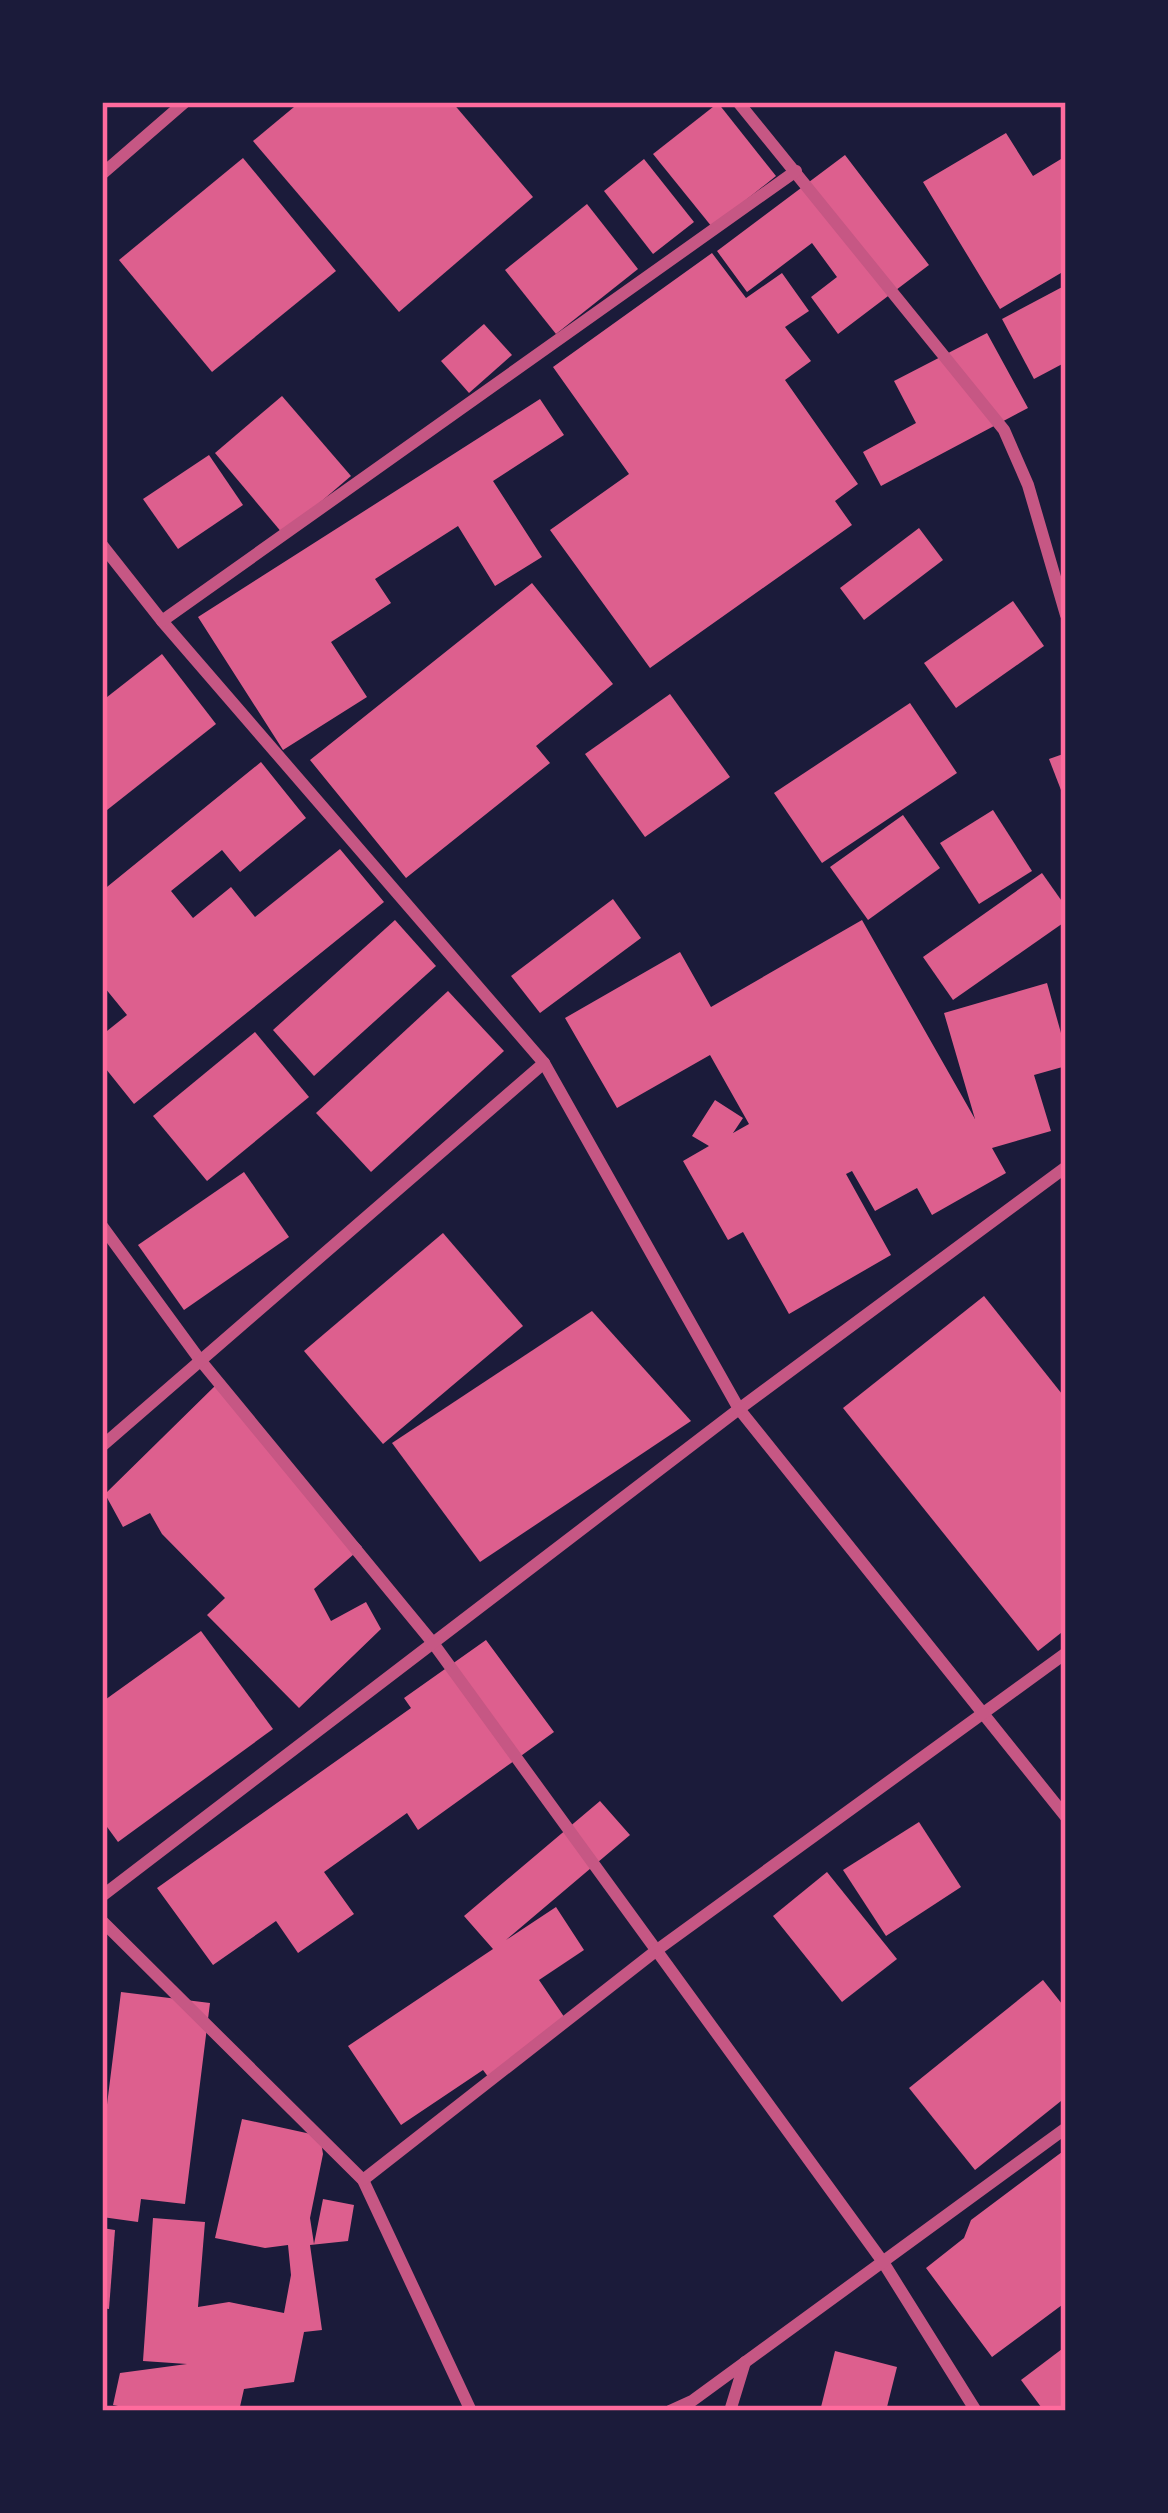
<svg xmlns="http://www.w3.org/2000/svg" width="1168" height="2513" viewBox="0 0 1168 2513" font-family="Barlow,sans-serif">
	<style>
		.building { fill: #dd5f8e }
		.lines { fill: none; stroke-linecap: round; stroke-linejoin: round }
		.minor { stroke: #c65784; stroke-width: 12 }
		.neatline { fill: none; stroke: #ff6b9d; stroke-width: 4.5 }
	</style>
	<rect width="100%" height="100%" fill="#1b1b3a"/>
	<g class="building">
		<polygon points="300,102 452,102 533,197 399,312 253,141"/>
		<polygon points="718,103 776,176 712,227 653,154"/>
		<polygon points="1006,133 1033,176 1066,156 1066,270 1000,309 923,182"/>
		<polygon points="845,155 929,265 838,334 811,297 837,277 812,243 747,292 717,251"/>
		<polygon points="243,158 336,271 212,372 119,260"/>
		<polygon points="644,159 694,222 653,254 604,191"/>
		<polygon points="587,204 638,269 556,334 505,270"/>
		<polygon points="712,253 746,298 782,273 809,311 785,327 811,361 785,380 858,484 835,501 852,525 650,668 550,530 629,474 553,367"/>
		<polygon points="1066,285 1066,362 1034,379 1002,319"/>
		<polygon points="484,324 512,355 469,393 441,361"/>
		<polygon points="987,333 1028,408 881,486 863,452 916,423 894,381"/>
		<polygon points="282,396 351,476 283,534 215,453"/>
		<polygon points="540,399 564,435 493,481 542,557 495,586 458,526 375,579 391,603 331,642 367,697 283,750 198,617"/>
		<polygon points="209,455 243,505 178,549 143,499"/>
		<polygon points="919,528 943,560 864,620 840,588"/>
		<polygon points="532,583 613,684 536,746 550,763 406,878 310,760"/>
		<polygon points="1013,601 1044,646 956,708 924,663"/>
		<polygon points="162,654 216,724 102,814 102,701"/>
		<polygon points="670,694 730,777 645,837 585,754"/>
		<polygon points="910,703 957,773 822,863 774,793"/>
		<polygon points="1066,753 1066,803 1049,759"/>
		<polygon points="261,762 306,818 240,872 222,850 171,891 193,918 231,887 255,917 340,849 384,902 134,1104 102,1064 102,1035 127,1015 105,988 102,990 102,891"/>
		<polygon points="993,810 1032,871 979,904 940,843"/>
		<polygon points="903,815 940,868 868,920 830,867"/>
		<polygon points="1042,873 1066,907 1066,921 953,1000 923,957"/>
		<polygon points="613,899 641,938 540,1013 511,976"/>
		<polygon points="395,920 436,966 314,1076 273,1030"/>
		<polygon points="862,920 975,1119 944,1013 1047,983 1066,1051 1066,1066 1034,1075 1051,1131 992,1148 1006,1173 932,1215 917,1188 875,1211 852,1171 846,1174 891,1255 789,1314 743,1232 728,1240 683,1161 709,1146 692,1136 715,1100 743,1118 733,1133 749,1124 710,1055 617,1108 565,1018 680,952 711,1007"/>
		<polygon points="448,991 504,1051 371,1172 316,1113"/>
		<polygon points="255,1032 309,1097 207,1181 153,1116"/>
		<polygon points="244,1172 289,1237 184,1310 138,1245"/>
		<polygon points="443,1233 523,1326 383,1444 304,1351"/>
		<polygon points="984,1296 1066,1399 1066,1629 1038,1651 843,1408"/>
		<polygon points="592,1311 691,1421 480,1562 392,1443"/>
		<polygon points="219,1382 300,1484 362,1547 314,1589 331,1621 366,1602 381,1629 299,1708 207,1615 225,1598 162,1534 150,1513 123,1527 105,1494"/>
		<polygon points="201,1631 273,1729 118,1842 102,1820 102,1702"/>
		<polygon points="486,1640 554,1732 418,1830 407,1813 324,1872 354,1914 298,1953 276,1921 213,1965 157,1888 411,1708 404,1698"/>
		<polygon points="600,1801 630,1835 506,1940 556,1907 584,1950 539,1980 569,2024 489,2078 483,2070 401,2125 348,2046 493,1949 464,1916"/>
		<polygon points="919,1822 961,1887 886,1936 843,1870"/>
		<polygon points="827,1872 897,1959 842,2002 773,1916"/>
		<polygon points="1043,1980 1066,2009 1066,2097 975,2170 909,2088"/>
		<polygon points="121,1992 210,2003 185,2204 141,2199 138,2222 102,2217 102,2145"/>
		<polygon points="242,2119 320,2136 323,2154 310,2218 314,2244 323,2199 354,2205 348,2241 310,2245 322,2330 304,2332 294,2382 244,2389 239,2411 143,2411 113,2405 120,2373 187,2364 143,2361 153,2218 205,2222 198,2307 229,2302 284,2313 291,2275 288,2245 265,2248 215,2238"/>
		<polygon points="1066,2149 1066,2302 992,2357 926,2268 964,2238 971,2220"/>
		<polygon points="102,2228 115,2230 109,2309 102,2308"/>
		<polygon points="1066,2346 1066,2411 1044,2411 1021,2380"/>
		<polygon points="835,2351 897,2367 886,2411 820,2411"/>
	</g>
	<g class="lines">
		<g class="minor">
			<polyline points="738,102 1004,430 1028,485 1066,615"/>
			<polyline points="102,174 185,102"/>
			<polyline points="102,545 162,621 544,1063 739,1409 1066,1817"/>
			<polyline points="162,621 796,171"/>
			<polyline points="102,1226 200,1360 433,1643 883,2262 976,2411"/>
			<polyline points="102,1446 544,1063"/>
			<polyline points="102,1896 739,1409 1066,1167"/>
			<polyline points="102,1921 363,2180 471,2411"/>
			<polyline points="363,2180 657,1950 1066,1653"/>
			<polyline points="670,2411 692,2401 1066,2128"/>
			<polyline points="730,2411 745,2362"/>
		</g>
	</g>
	<rect width="1168" height="2513" fill="none" stroke="#1b1b3a" stroke-width="210"/>
	<rect x="105" y="105" width="958" height="2303" class="neatline"/>
</svg>
